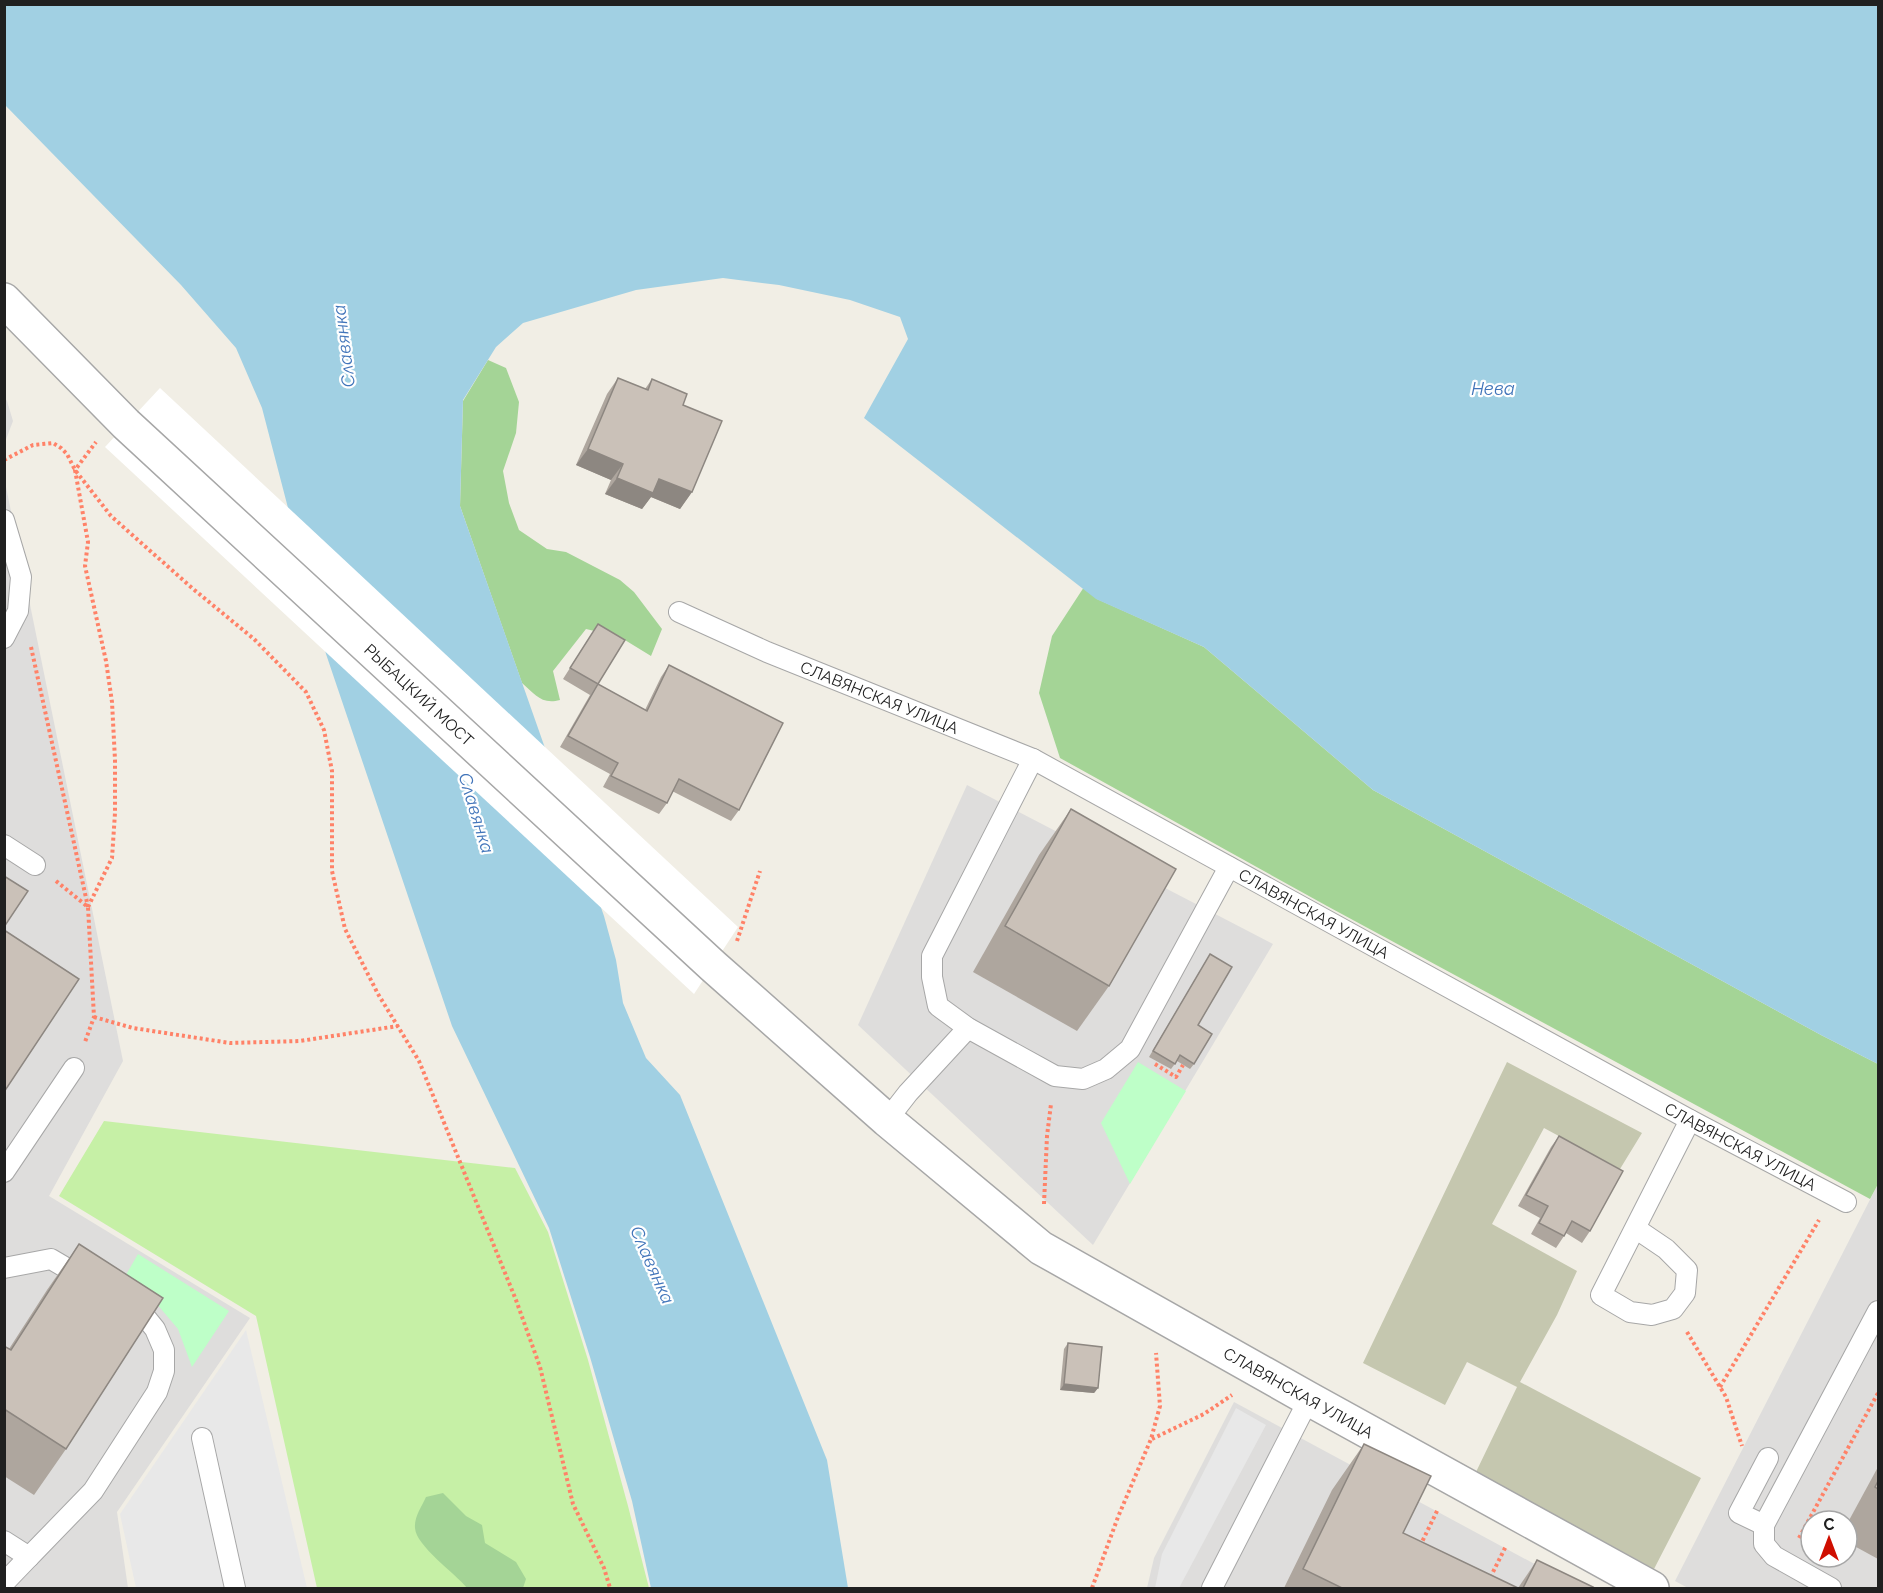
<svg xmlns="http://www.w3.org/2000/svg" width="1883" height="1593" viewBox="0 0 1883 1593" font-family="Raleway,sans-serif">
	<style>
		.residential { fill: #dedddc; fill-rule: evenodd }
		.construction { fill: #c5c7af }
		.grass { fill: #c6f0a6 }
		.forest { fill: #a4d496 }
		.park { fill: #beffc8 }
		.parking { fill: #e8e8e8 }
		.water { fill: #a1d0e3 }
		.pier { fill: #fff }
		.lines { fill: none; stroke-linecap: round; stroke-linejoin: round }
		.service-casing { stroke: #a7a7a7; stroke-width: 22 }
		.minor-casing { stroke: #a7a7a7; stroke-width: 36 }
		.path { stroke: #ff8268; stroke-width: 4; stroke-dasharray: 3 3; stroke-linecap: butt }
		.service { stroke: #fff; stroke-width: 20 }
		.minor { stroke: #fff; stroke-width: 33 }
		.wall { fill: #aea69e }
		.shaded-wall { fill: #8d8781 }
		.building { fill: #cac1b8; stroke: #8d8781; stroke-width: 1.5 }
		.labels { text-anchor: middle; stroke-width: 4.5; stroke-linejoin: round; paint-order: stroke }
		.street-label { font-size: 16px; fill: #202020; stroke: #fff }
		.water-label { font-size: 18px; font-style: italic; fill: #4275ba; stroke: #fff }
	</style>
	<rect width="100%" height="100%" fill="#f1eee5"/>
	<g class="residential">
		<polygon points="5,398 7,401 13,421 5,442"/>
		<polygon points="4,477 123,1061 49,1196 250,1318 117,1512 128,1588 5,1588"/>
		<polygon points="967,785 1273,944 1093,1245 858,1025"/>
		<path d="M 1878,1184 L 1878,1588 L 1688,1588 L 1675,1581 ZM 1811,1521 L 1847,1521 L 1847,1557 L 1811,1557 Z"/>
		<polygon points="1234,1402 1579,1588 1147,1588 1154,1558"/>
	</g>
	<polygon class="construction" points="1507,1062 1642,1133 1620,1169 1544,1128 1492,1224 1577,1271 1557,1315 1520,1382 1701,1478 1654,1569 1476,1472 1517,1387 1467,1362 1445,1405 1363,1363"/>
	<polygon class="grass" points="104,1121 515,1168 548,1232 588,1360 628,1506 649,1588 317,1588 256,1316 59,1196"/>
	<g class="forest">
		<path d="M 488,360 L 506,368 L 519,402 L 516,433 L 503,471 L 509,503 L 519,530 L 547,549 L 566,552 L 620,580 L 634,592 L 662,629 L 651,656 L 620,637 L 586,629 L 553,671 L 560,700 C 541,705 535,694 522,683 L 460,506 L 463,401 Z"/>
		<polygon points="1084,587 1097,599 1204,647 1373,790 1821,1035 1878,1064 1878,1184 1870,1199 1327,906 1060,758 1039,693 1052,636"/>
		<path d="M 443,1493 L 466,1516 L 482,1525 L 485,1543 L 516,1562 L 526,1579 L 523,1588 L 467,1588 C 455,1573 416,1546 415,1528 C 414,1517 422,1506 426,1497 Z"/>
	</g>
	<g class="park">
		<polygon points="1138,1062 1186,1091 1130,1184 1101,1123"/>
		<polygon points="138,1254 229,1311 192,1367 178,1329 156,1303 123,1280"/>
	</g>
	<g class="parking">
		<polygon points="246,1330 307,1588 136,1588 120,1514"/>
		<polygon points="1236,1408 1266,1425 1179,1588 1155,1588 1162,1554"/>
	</g>
	<polygon class="water" points="4,5 1878,5 1878,1064 1821,1035 1373,790 1204,647 1096,599 864,418 908,339 900,317 850,300 779,285 723,278 636,290 523,323 496,347 463,400 460,506 604,916 616,960 623,1003 646,1058 680,1095 827,1460 848,1588 651,1588 632,1501 590,1357 549,1228 452,1026 326,654 262,408 236,348 181,285 5,105"/>
	<polygon class="pier" points="160,388 738,927 694,994 105,447"/>
	<g class="lines">
		<g class="service-casing">
			<g id="service">
				<polyline points="4,520 21,577 18,611 4,638"/>
				<path id="s1" d="M 679,612 L 767,652 L 1033,759 L 1690,1120 L 1846,1202"/>
				<polyline points="1033,759 932,956 932,977 938,1006 968,1028 1055,1076 1083,1079 1106,1069 1130,1049 1229,867"/>
				<polyline points="4,845 35,865"/>
				<polyline points="887,1120 908,1093 968,1028"/>
				<polyline points="4,1172 74,1068"/>
				<polyline points="1635,1228 1666,1249 1687,1270 1685,1293 1673,1309 1652,1315 1630,1312 1601,1295 1690,1120"/>
				<polyline points="4,1268 51,1259 85,1279"/>
				<polyline points="202,1438 235,1588"/>
				<polyline points="1768,1458 1739,1513 1764,1525 1878,1311"/>
				<polyline points="1764,1525 1764,1544 1774,1556 1831,1588"/>
				<polyline points="4,1541 29,1557 93,1491 157,1392 164,1371 164,1350 155,1329 142,1313 129,1305"/>
				<polyline points="4,1583 29,1557"/>
				<polyline points="1212,1588 1309,1399"/>
			</g>
		</g>
		<g class="minor-casing">
			<g id="minor">
				<path id="s2" d="M 4,300 L 126,424 L 713,966 L 887,1120 L 1041,1248 L 1309,1399 L 1652,1588"/>
			</g>
		</g>
		<g class="path">
			<polyline points="4,460 33,445 53,443 61,448 67,454 75,470 111,516 192,588 254,639 306,692 324,730 332,771 332,871 345,929 378,994 419,1061 516,1300 540,1367 573,1504 604,1568 610,1588"/>
			<polyline points="31,647 88,907"/>
			<polyline points="56,881 88,907 94,1017 85,1042"/>
			<polyline points="88,907 112,858 115,813 115,760 112,702 106,661 85,566 88,542 75,470 96,442"/>
			<polyline points="737,941 760,871"/>
			<polyline points="94,1017 133,1028 230,1043 300,1041 398,1026"/>
			<polyline points="1155,1064 1176,1077 1183,1065"/>
			<polyline points="1044,1204 1047,1136 1051,1104"/>
			<polyline points="1687,1332 1726,1397 1742,1446"/>
			<polyline points="1720,1387 1819,1220"/>
			<polyline points="1152,1439 1204,1414 1232,1395"/>
			<polyline points="1799,1538 1878,1393"/>
			<polyline points="1420,1546 1438,1509"/>
			<polyline points="1092,1588 1118,1517 1151,1439 1160,1406 1156,1353"/>
			<polyline points="1485,1588 1506,1546"/>
		</g>
		<use href="#service" class="service"/>
		<use href="#minor" class="minor"/>
	</g>
	<g class="wall">
		<polygon points="618,378 645,389 652,379 683,405 692,492 680,509 651,497 642,509 605,494 611,480 576,465 607,394"/>
		<polygon points="598,624 598,684 645,710 661,677 669,665 739,810 731,821 672,791 667,803 659,814 603,787 610,774 560,747 590,695 563,679"/>
		<polygon points="1071,809 1109,986 1077,1031 973,972 1039,855"/>
		<polygon points="1210,954 1198,1025 1194,1064 1190,1069 1177,1061 1171,1069 1149,1057"/>
		<polygon points="1559,1136 1590,1231 1582,1243 1566,1233 1556,1248 1531,1234 1540,1218 1518,1206 1551,1147"/>
		<polygon points="79,1244 66,1449 34,1495 4,1476 4,1346 9,1349 47,1290"/>
		<polygon points="1068,1343 1098,1388 1094,1393 1060,1390 1064,1349"/>
		<polygon points="1364,1444 1403,1533 1518,1588 1284,1588 1332,1490"/>
		<polygon points="1878,1467 1878,1559 1847,1542 1847,1524"/>
		<polygon points="1537,1560 1592,1588 1518,1588"/>
	</g>
	<g class="shaded-wall">
		<polygon points="588,449 623,464 611,480 576,465"/>
		<polygon points="617,478 659,479 692,492 680,509 651,497 642,509 605,494"/>
		<polygon points="1064,1384 1098,1388 1094,1393 1060,1390"/>
	</g>
	<g class="building">
		<polygon points="618,378 648,390 652,379 687,394 683,405 722,421 692,492 659,479 653,493 617,478 623,464 588,449"/>
		<polygon points="598,624 625,640 598,684 570,668"/>
		<polygon points="669,665 783,723 739,810 679,779 667,803 611,776 618,763 568,736 598,684 647,711"/>
		<polygon points="1071,809 1176,869 1109,986 1005,926"/>
		<polygon points="4,876 28,891 4,927"/>
		<polygon points="4,930 79,979 4,1092"/>
		<polygon points="1210,954 1232,967 1198,1025 1212,1034 1194,1064 1180,1055 1175,1064 1153,1051"/>
		<polygon points="1559,1136 1623,1171 1590,1231 1572,1221 1564,1236 1539,1223 1548,1206 1526,1195"/>
		<polygon points="79,1244 163,1298 66,1449 4,1409 4,1346 11,1350"/>
		<polygon points="1068,1343 1102,1347 1098,1388 1064,1384"/>
		<polygon points="1364,1444 1431,1476 1403,1533 1518,1588 1342,1588 1303,1569"/>
		<polygon points="1878,1481 1878,1489 1875,1487"/>
		<polygon points="1537,1560 1593,1587 1592,1588 1523,1588"/>
	</g>
	<g class="labels">
		<g class="street-label">
			<text dy="6" stroke="none"><textPath href="#s2" startOffset="573">РЫБАЦКИЙ МОСТ</textPath></text>
			<text dy="6" stroke="none"><textPath href="#s1" startOffset="218">СЛАВЯНСКАЯ УЛИЦА</textPath></text>
			<text dy="6" stroke="none"><textPath href="#s1" startOffset="704">СЛАВЯНСКАЯ УЛИЦА</textPath></text>
			<text dy="6" stroke="none"><textPath href="#s1" startOffset="1190">СЛАВЯНСКАЯ УЛИЦА</textPath></text>
			<text dy="6" stroke="none"><textPath href="#s2" startOffset="1701">СЛАВЯНСКАЯ УЛИЦА</textPath></text>
		</g>
		<g class="water-label">
			<text transform="translate(344 346) rotate(-97)" y="6">Славянка</text>
			<text x="1493" y="395">Нева</text>
			<text transform="translate(476 813) rotate(73)" y="6">Славянка</text>
			<text transform="translate(652 1265) rotate(66)" y="6">Славянка</text>
		</g>
	</g>
	<rect width="1883" height="1593" fill="none" stroke="#202020" stroke-width="12"/>
	<g transform="translate(1829 1539)"><circle r="28" fill="#ffffff" stroke="#a6a6a6" stroke-width="1.5"/>
	<path d="M0-4.5L10 22L0 15L-10 22Z" fill="#cf0e00"/>
	<text y="-9" font-size="16" font-weight="bold" text-anchor="middle" fill="#202020">С</text>
	</g>
</svg>
